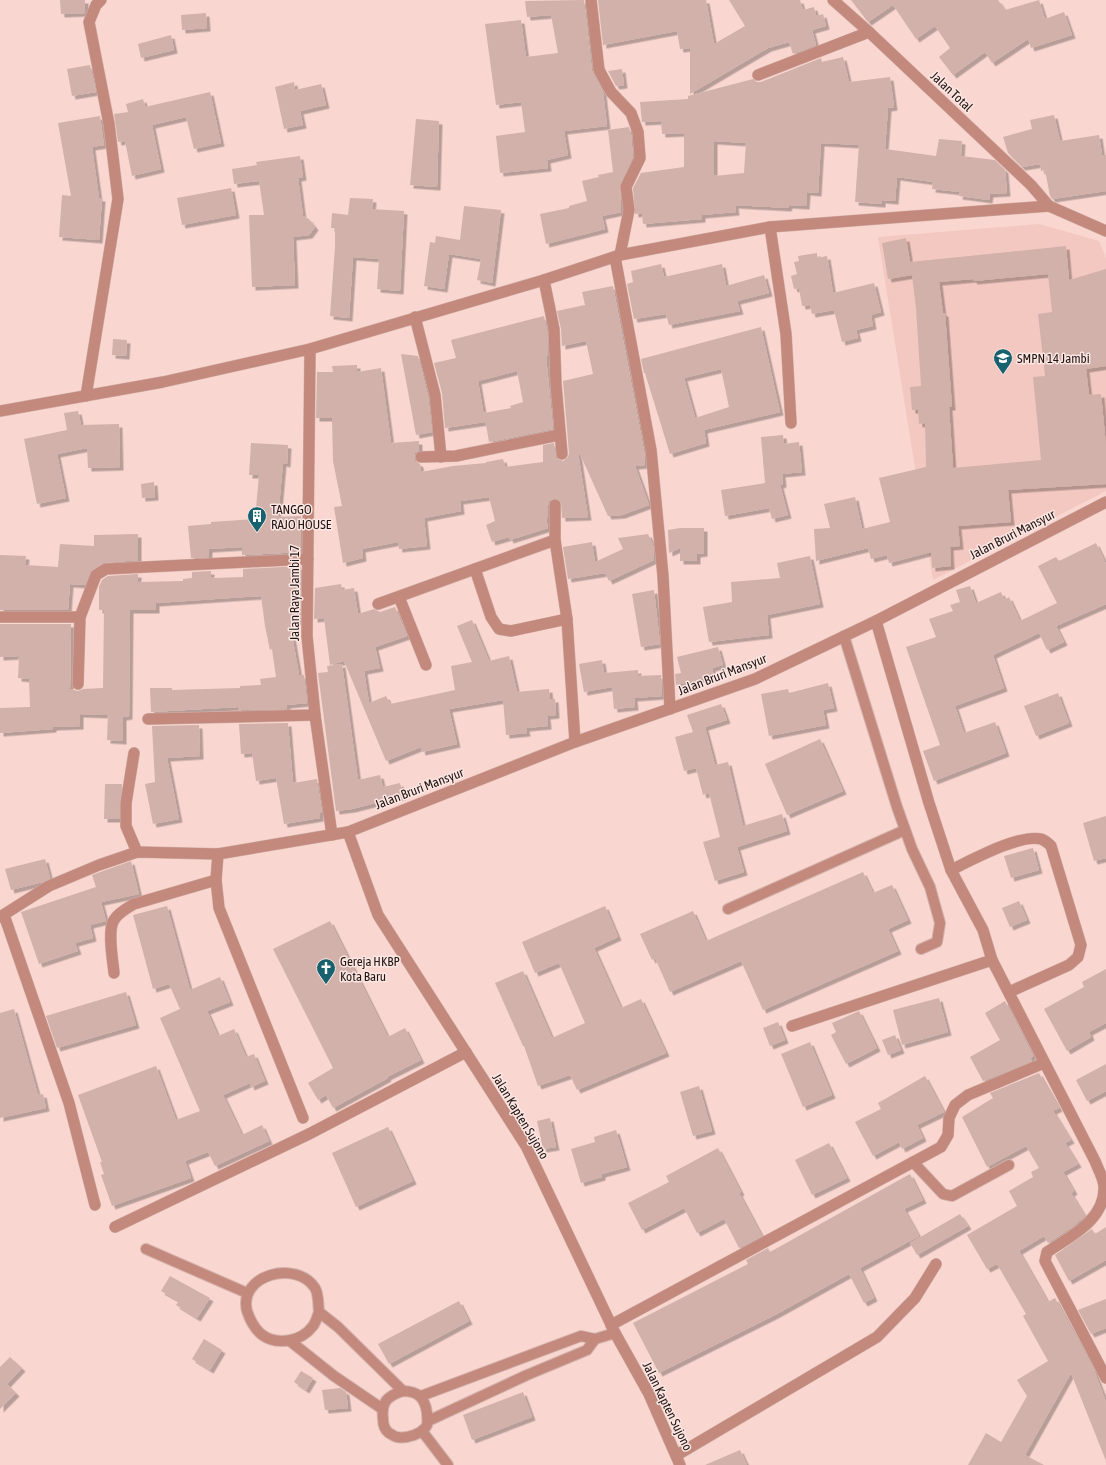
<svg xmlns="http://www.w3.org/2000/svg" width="1106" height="1465" viewBox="0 0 1106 1465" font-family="'Asap Condensed',sans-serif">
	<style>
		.built { fill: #f3c8c0 }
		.building { fill: #d2b1aa; fill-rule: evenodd; filter: url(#shadow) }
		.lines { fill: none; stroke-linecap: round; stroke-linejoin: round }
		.service-casing { stroke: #d2b3ad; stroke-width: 12 }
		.minor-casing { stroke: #d2b3ad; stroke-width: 12 }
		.service { stroke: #c4897d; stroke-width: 10 }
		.minor { stroke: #c4897d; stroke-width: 11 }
		.labels { text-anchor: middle; stroke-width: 3; stroke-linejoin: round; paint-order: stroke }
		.street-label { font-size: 13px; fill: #211513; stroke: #fce7e3 }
		.poi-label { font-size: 13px; fill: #211513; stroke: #fce7e3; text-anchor: start }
	</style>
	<defs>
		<filter id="shadow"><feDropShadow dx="3.5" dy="3.5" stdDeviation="0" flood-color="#0004"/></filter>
	</defs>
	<rect width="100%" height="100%" fill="#f9d6cf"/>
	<polygon class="built" points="1039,224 1099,241 1106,258 1106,491 933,580 878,237"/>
	<g class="building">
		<polygon points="60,0 85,0 85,13 61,14"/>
		<polygon points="584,0 592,71 603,92 607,126 564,131 568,155 547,160 548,168 500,173 496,136 525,132 521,102 496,105 485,24 521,20 526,57 558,53 551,15 527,17 525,1"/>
		<polygon points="598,0 706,0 714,44 745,26 729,0 800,0 803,10 814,7 816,16 823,14 826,26 812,30 816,45 793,54 789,42 768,48 690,94 690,48 680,49 677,31 603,45"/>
		<polygon points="851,0 998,0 1005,10 1039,0 1045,19 1064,12 1072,35 1031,48 1028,39 992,63 985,52 953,75 939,57 950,48 935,26 916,39 893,5 868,22"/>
		<polygon points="206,13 207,28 182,30 181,15"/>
		<polygon points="171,35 174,50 141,58 138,44"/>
		<path d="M 843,57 L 849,82 L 890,77 L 894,107 L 888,108 L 885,149 L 936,156 L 939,139 L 962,141 L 961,156 L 995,160 L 1005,170 L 1007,193 L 990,194 L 989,200 L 959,196 L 960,192 L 932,189 L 933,182 L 897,177 L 895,201 L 882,200 L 882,204 L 855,202 L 859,145 L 821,143 L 818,193 L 807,192 L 806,206 L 789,205 L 788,208 L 735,205 L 736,212 L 702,215 L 702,219 L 643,224 L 642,213 L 635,214 L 633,188 L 641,173 L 684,167 L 684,133 L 662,134 L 661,121 L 642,122 L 640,102 L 688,99 L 688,96 L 753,79 L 757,82 L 761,82 L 821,58 L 822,62 ZM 714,141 L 746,143 L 744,173 L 714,176 Z"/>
		<polygon points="90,65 96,92 72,96 67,69"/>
		<polygon points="622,69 624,85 616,86 608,71"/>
		<polygon points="294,82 295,90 321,84 326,105 300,111 303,125 284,129 275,87"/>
		<polygon points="210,92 221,143 194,149 186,117 152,125 161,169 132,176 125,141 118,142 114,114 128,112 126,104 143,99 145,107"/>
		<polygon points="1054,115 1060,141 1099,135 1102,155 1106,155 1106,191 1052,199 1050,196 1045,170 1041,171 1040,164 1022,167 1008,153 1003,137 1032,129 1030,120"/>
		<polygon points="100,116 104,145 92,147 99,198 102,198 99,240 59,237 62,195 71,196 58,123"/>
		<polygon points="416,119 439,121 437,187 410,185"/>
		<polygon points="629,127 631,134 633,157 620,184 621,212 602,216 605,229 546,244 540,214 569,208 569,206 587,201 582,181 599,177 598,175 613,172 608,130"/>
		<polygon points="300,156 303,177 298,178 303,216 309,219 315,227 309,235 293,237 295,285 252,287 249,215 264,215 259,181 234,184 232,169 257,165 256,162"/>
		<polygon points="231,188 236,215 182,225 177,198"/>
		<polygon points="350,198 373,199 372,209 404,211 400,291 377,289 379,259 353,257 349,318 330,316 335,247 335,228 331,228 332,213 348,215"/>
		<polygon points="464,206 501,210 492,283 477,280 481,259 449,254 444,289 424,286 430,242 435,243 436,236 460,240"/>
		<path d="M 906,238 L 910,262 L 1066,246 L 1069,280 L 1106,269 L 1106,366 L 1086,369 L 1089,395 L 1101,394 L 1106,446 L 1106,484 L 1008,490 L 1011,522 L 958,526 L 960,546 L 950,547 L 951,566 L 932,568 L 931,552 L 889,563 L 887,555 L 871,559 L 868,548 L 816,561 L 814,529 L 830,528 L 824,504 L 855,497 L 862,529 L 890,522 L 879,478 L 926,467 L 925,423 L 919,424 L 918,410 L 912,410 L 910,387 L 921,386 L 916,309 L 912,275 L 888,279 L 882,243 ZM 1048,274 L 1052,312 L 1038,314 L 1045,376 L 1033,377 L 1041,460 L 953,468 L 949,407 L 952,407 L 945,313 L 943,313 L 939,282 L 973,279 L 974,281 Z"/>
		<polygon points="817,253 817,258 827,256 833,293 874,283 881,312 871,315 873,326 856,330 858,338 842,342 834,310 812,314 810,305 802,306 799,288 794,289 791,276 797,274 794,262 799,261 798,256"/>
		<polygon points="661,264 664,277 722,264 726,286 764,275 769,293 737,301 740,311 669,325 666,314 634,319 627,284 633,282 631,271"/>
		<polygon points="613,286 644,451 645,465 635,466 649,505 622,515 608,516 579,452 578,452 588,517 562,518 561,502 555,498 549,501 548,505 548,518 546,518 548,528 510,540 509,537 492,542 486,525 495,521 489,497 460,501 461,511 424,518 427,546 399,549 398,542 362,549 363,558 343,563 334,507 342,506 333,461 332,418 316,418 317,372 333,372 332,366 357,365 357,372 381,368 391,443 419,441 419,450 415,453 414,458 415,461 420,464 421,472 453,466 486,463 486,462 503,459 505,467 543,462 543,445 554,443 556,458 563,461 568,457 569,453 563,381 593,374 586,341 562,346 561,329 557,311 585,305 582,292"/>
		<polygon points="544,316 547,330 548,355 546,356 553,429 489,442 484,413 511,408 510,406 523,402 517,371 478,381 485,422 445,428 442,393 434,363 456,358 451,340"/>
		<path d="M 761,327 L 780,412 L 704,430 L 706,443 L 670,454 L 645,373 L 644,373 L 641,359 ZM 721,369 L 729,407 L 695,418 L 684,378 Z"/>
		<polygon points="113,339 127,340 126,356 112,355"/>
		<polygon points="401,354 418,356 428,396 432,432 416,435"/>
		<polygon points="78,411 81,425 119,424 120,467 88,468 87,448 57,454 66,498 37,504 24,439 67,430 64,413"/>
		<polygon points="783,435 784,444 799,442 802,472 782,474 783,484 780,485 788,515 772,519 769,508 725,516 721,490 765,483 761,437"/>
		<polygon points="251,443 288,445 287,464 283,463 278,517 301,516 301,552 242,555 242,547 209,549 209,557 191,558 188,526 211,524 211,522 255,519 259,475 249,475"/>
		<polygon points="154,482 155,497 142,498 141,484"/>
		<polygon points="680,528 704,528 704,553 697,554 697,561 680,561 680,548 669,553 668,530"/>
		<polygon points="138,534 138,560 103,563 90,572 85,585 70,584 68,610 0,610 0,555 26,556 25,565 58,567 60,544 94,546 94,535"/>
		<polygon points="648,534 653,545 654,560 609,581 605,573 568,579 563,547 592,542 595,562 623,549 618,538"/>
		<polygon points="1096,543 1106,564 1106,604 1056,626 1064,642 1047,650 1039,633 993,655 1004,688 955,706 964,733 995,722 1006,753 934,781 923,751 940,745 906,647 936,637 929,619 953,611 950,605 960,602 956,590 970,586 976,603 1001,592 1004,600 1009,597 1020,621 1057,603 1038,566 1056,557 1059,561"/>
		<polygon points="810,556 820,604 767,615 769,635 709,642 703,607 732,602 731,582 780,578 777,563"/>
		<polygon points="301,566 300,621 290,623 299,675 304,675 307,703 287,705 287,709 238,710 238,707 151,712 150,688 172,688 172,690 240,688 240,686 261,685 260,679 276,677 272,649 270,650 265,626 261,596 156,603 156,610 130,610 129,716 123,717 123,741 107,740 108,715 80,714 80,726 53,727 53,729 0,733 0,708 30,707 29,679 18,678 19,656 0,657 0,624 71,624 70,689 78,691 83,689 103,688 104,610 99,610 99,587 102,580 108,576 138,574 138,582 183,581 183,579 192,578 192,572 211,571 211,577 214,577 214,578 243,577 243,569"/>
		<polygon points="341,584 342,590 354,588 358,614 374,609 380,612 395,607 407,636 375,647 380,668 364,671 369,703 386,696 390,704 455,690 451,666 472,662 457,626 472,620 489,661 509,656 517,692 549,689 550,699 555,699 556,715 547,716 548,726 526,728 527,733 506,735 503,700 449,709 457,744 422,752 421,747 386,761 344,661 330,665 324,618 314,619 315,588"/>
		<polygon points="654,590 660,644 641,647 632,594"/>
		<polygon points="718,647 723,665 712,668 714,676 676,685 675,674 681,673 677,657"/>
		<polygon points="602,660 604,673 638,670 638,676 661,675 662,696 634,698 635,707 614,709 612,687 584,692 579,664"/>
		<polygon points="342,664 358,780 380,775 383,787 400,783 403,796 352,809 336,811 318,673 328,672 327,666"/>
		<polygon points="828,683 834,708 823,710 826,725 769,736 761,694 788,689 789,693"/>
		<polygon points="1058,693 1069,723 1036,736 1024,706"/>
		<polygon points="721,704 727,720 705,727 715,765 728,762 743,826 782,814 787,831 737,847 744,872 715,881 703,842 720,837 709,793 703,795 696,768 684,771 675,737 693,732 687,715"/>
		<polygon points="288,723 293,783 317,779 322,813 320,813 320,818 284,824 276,778 256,781 252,753 241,754 239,724"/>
		<polygon points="199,725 200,756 167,758 179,819 153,824 145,784 155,782 152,726"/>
		<polygon points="820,739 843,791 787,815 765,764"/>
		<polygon points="105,784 122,784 119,819 104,819"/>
		<polygon points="1106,816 1106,858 1094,861 1083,823"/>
		<polygon points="1033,848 1039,870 1011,878 1004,856"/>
		<polygon points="45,859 50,878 43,882 11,890 5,869"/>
		<polygon points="131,861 139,894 101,902 106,921 90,925 93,938 75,943 78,951 39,964 21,912 96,887 92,875"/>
		<polygon points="863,872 873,893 892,885 908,920 888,929 898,951 763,1010 741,961 670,992 655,958 652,960 640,934 693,911 706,941"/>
		<polygon points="1019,901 1027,920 1010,927 1002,908"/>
		<polygon points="167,906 190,990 220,977 230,1002 207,1011 218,1036 234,1029 246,1057 254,1054 265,1081 251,1087 250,1083 223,1095 242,1135 262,1125 269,1141 215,1166 208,1152 185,1161 191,1178 112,1206 101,1175 104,1174 100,1162 102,1162 78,1095 156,1066 176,1120 200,1111 160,1018 180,1009 169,984 153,989 133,915"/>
		<polygon points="605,906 618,937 594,948 621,1008 641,999 666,1053 577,1090 570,1075 538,1086 524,1046 523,1046 495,983 523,971 552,1038 585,1023 559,963 535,973 522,942"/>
		<polygon points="330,921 388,1037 405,1028 421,1060 387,1077 388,1078 333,1108 326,1095 318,1100 308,1083 333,1068 273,949"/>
		<polygon points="1106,969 1106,1023 1089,1032 1091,1037 1067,1051 1044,1009 1084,987 1082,982"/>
		<polygon points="126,992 136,1025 57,1048 46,1016"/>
		<polygon points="939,998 948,1032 902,1045 893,1010"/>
		<polygon points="1005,1001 1033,1056 1030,1058 1032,1061 983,1081 970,1057 1000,1040 985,1013"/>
		<polygon points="14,1009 38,1095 43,1094 46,1108 0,1118 0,1013"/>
		<polygon points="859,1011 877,1048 846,1064 831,1035 836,1032 832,1023"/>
		<polygon points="778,1022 785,1040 770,1046 763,1028"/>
		<polygon points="895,1035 901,1050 888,1055 882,1040"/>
		<polygon points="810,1042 832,1095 803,1107 781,1054"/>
		<polygon points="1106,1064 1106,1091 1087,1101 1076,1080"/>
		<polygon points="1039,1073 1059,1108 1053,1111 1071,1140 1065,1143 1078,1164 1063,1172 1074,1191 1071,1193 1085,1216 1072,1227 1048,1243 1044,1236 1019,1251 1048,1302 1055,1298 1094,1370 1106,1402 1106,1461 1071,1373 1025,1455 1044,1465 968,1465 986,1433 1001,1442 1027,1396 1017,1380 1048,1361 1023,1316 1026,1314 997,1264 987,1269 967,1235 1017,1206 1009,1191 1033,1177 1031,1172 1039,1168 1026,1146 987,1167 962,1117 993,1098 990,1093"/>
		<polygon points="925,1076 944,1112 917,1125 923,1138 902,1149 899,1142 873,1156 855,1122 881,1109 878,1103"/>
		<polygon points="699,1086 712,1131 693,1136 680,1092"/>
		<polygon points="550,1118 556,1147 543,1149 537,1121"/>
		<polygon points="388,1127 413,1181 356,1207 332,1153"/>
		<polygon points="616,1130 627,1167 602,1174 602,1177 581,1183 571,1149 595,1142 594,1137"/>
		<polygon points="829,1143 847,1178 812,1195 795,1160"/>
		<polygon points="718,1148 741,1192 739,1193 762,1236 739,1248 724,1219 697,1233 684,1208 642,1230 628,1203 669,1182 666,1176"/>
		<polygon points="910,1174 923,1200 904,1209 919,1236 860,1268 874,1298 864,1303 849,1274 775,1315 659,1373 633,1323 748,1264 746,1260 768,1248 770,1252"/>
		<polygon points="960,1214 968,1226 917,1255 910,1243"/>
		<polygon points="1106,1227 1106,1260 1069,1281 1055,1255 1092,1229 1095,1234"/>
		<polygon points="170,1276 210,1298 197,1318 176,1305 179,1301 161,1291"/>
		<polygon points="1106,1299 1106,1328 1091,1334 1078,1310"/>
		<polygon points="459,1301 469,1321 389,1364 378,1344"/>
		<polygon points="204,1339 222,1350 210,1370 192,1359"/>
		<polygon points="10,1357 22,1368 7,1384 16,1393 0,1409 0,1367"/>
		<polygon points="301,1371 313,1378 306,1390 294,1382"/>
		<polygon points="340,1388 346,1392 348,1408 325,1410 322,1390"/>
		<polygon points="523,1392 532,1417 472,1440 463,1415"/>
		<polygon points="740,1450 747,1465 705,1465"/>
	</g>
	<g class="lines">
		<g class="service-casing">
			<g id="service">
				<polyline points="844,636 897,807 912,849 930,887 940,923 937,942 921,949"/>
				<polyline points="728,909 905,830"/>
				<polyline points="913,1162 943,1194 952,1196 1009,1165"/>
				<polyline points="146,1249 247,1293"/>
				<path d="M 319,1312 C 317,1317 316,1322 313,1326 C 301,1342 276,1346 261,1334 C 254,1328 250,1320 247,1311 C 238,1275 296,1259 315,1288 C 319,1295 318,1305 319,1312 L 338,1327 L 403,1391"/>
				<polyline points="290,1341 334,1376 381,1408"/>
				<path d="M 403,1391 C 418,1391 425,1398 427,1413 C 427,1417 428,1421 427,1425 C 423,1434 406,1439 397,1437 C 395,1437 391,1434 389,1433 C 385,1430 383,1424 383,1419 C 381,1402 387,1396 403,1391 Z"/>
				<polyline points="421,1396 581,1336 595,1339 615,1333"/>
				<polyline points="428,1421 527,1375 587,1350 595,1339"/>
				<polyline points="422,1431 448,1465"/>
			</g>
		</g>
		<g class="minor-casing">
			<g id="minor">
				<polyline points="591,0 599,70 611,92 631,113 638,132 640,158 626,187 629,210 620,255"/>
				<polyline points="833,0 869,32 1031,185 1049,206"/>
				<polyline points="758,75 869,32"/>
				<polyline points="770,227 786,334 791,423"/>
				<polyline points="615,257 651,450 663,576 670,709"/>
				<polyline points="544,280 554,329 556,385 562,454"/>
				<polyline points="415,317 435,395 441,457"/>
				<polyline points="310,349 307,636 315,715 332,835"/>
				<polyline points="86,396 118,199 109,124 89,22 96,5 101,0"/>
				<polyline points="0,411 163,382 310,349 544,280 620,255 770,227 1049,206 1106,231"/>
				<polyline points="421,457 456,456 559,435"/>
				<polyline points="555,505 555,540 567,619 575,742"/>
				<polyline points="475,569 491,617 499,629 511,631 567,619"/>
				<polyline points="399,597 426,665"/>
				<polyline points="378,604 555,540"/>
				<polyline points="0,617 80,617"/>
				<path d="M 876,621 L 929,803 L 951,870 L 983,930 L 992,960 L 1095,1161 C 1098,1169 1104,1179 1104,1187 C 1105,1220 1071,1236 1047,1252 L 1045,1261 L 1106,1378"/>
				<polyline points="78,684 80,617 96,575 106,569 308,559"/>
				<polyline points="148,719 315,715"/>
				<polyline points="134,753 126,803 126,826 137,852"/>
				<polyline points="348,832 378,915 526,1146 615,1333 649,1394 680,1465"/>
				<polyline points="218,854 216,880 219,908 303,1118"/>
				<path d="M 951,870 C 972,860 1019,834 1041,839 C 1044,840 1048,843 1051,846 L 1081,945 L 1078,957 L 1069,965 L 1009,992"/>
				<polyline points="4,915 69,1103 95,1205"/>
				<polyline points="0,917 49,886 99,865 137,852 218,854 348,832 575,742 755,679 876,621 1106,502"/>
				<path d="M 114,973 C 113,961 107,930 114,920 C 118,913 127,908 134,904 L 216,880"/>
				<polyline points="792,1026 992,960"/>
				<polyline points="115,1227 309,1134 466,1052"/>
				<polyline points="611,1325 941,1147 948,1135 949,1118 955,1105 968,1095 1044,1063"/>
				<polyline points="677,1455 877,1337 915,1298 936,1264"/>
			</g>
		</g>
		<use href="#service" class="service"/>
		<use href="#minor" class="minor"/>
	</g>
	<defs>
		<g id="school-pin" transform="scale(1)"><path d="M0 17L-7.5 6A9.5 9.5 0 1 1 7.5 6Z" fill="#18626f" stroke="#fce7e3"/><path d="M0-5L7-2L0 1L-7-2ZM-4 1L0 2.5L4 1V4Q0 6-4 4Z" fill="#fff"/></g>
		<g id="building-pin" transform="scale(1)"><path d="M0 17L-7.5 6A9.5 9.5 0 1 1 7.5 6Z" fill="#18626f" stroke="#fce7e3"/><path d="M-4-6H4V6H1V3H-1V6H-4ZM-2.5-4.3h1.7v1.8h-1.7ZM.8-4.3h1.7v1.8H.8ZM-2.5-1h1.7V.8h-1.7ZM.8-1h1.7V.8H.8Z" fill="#fff"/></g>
		<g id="church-pin" transform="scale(1)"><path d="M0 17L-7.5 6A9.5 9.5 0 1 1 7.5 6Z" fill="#18626f" stroke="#fce7e3"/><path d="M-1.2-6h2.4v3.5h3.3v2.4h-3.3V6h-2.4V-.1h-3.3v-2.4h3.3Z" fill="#fff"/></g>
	</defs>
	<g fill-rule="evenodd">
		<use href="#school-pin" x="1003" y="358"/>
		<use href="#building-pin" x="257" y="516"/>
		<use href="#church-pin" x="326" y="968"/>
	</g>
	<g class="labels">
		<g class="street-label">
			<text transform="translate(952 91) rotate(43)" y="5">Jalan Total</text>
			<text transform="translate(1012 534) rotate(-27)" y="5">Jalan Bruri Mansyur</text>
			<text transform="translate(294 593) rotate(-90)" y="5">Jalan Raya Jambi 17</text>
			<text transform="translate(722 674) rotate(-21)" y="5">Jalan Bruri Mansyur</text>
			<text transform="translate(419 788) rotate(-21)" y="5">Jalan Bruri Mansyur</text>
			<text transform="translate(521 1116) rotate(59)" y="5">Jalan Kapten Sujono</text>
			<text transform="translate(668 1406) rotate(64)" y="5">Jalan Kapten Sujono</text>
		</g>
		<g class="poi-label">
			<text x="1017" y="363">SMPN 14 Jambi</text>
			<text x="271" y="514">TANGGO<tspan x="271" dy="15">RAJO HOUSE</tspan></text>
			<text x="340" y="966">Gereja HKBP<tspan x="340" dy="15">Kota Baru</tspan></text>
		</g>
	</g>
</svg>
